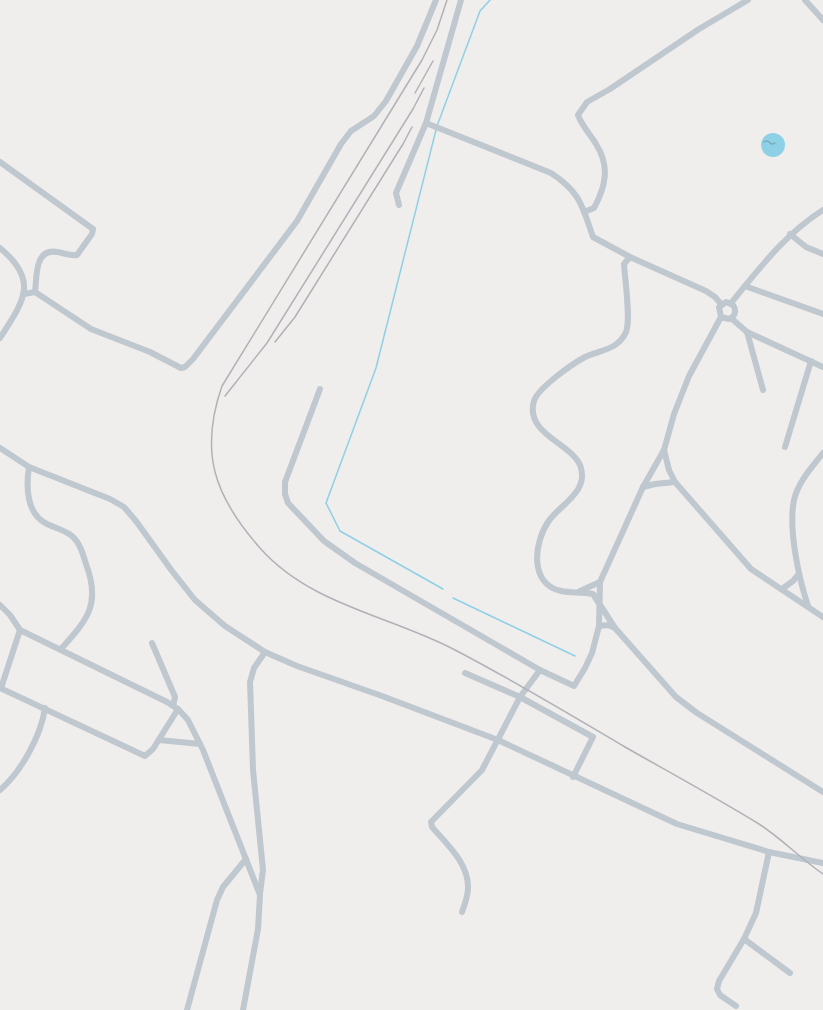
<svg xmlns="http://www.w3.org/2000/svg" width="823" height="1010" viewBox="0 0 823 1010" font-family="Roboto,sans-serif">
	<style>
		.water { fill: url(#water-ripples) }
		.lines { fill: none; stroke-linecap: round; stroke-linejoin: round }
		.stream { stroke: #8ed0e5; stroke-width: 1.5 }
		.minor { stroke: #bfc7cf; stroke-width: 6 }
		.rail { stroke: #b0b2b7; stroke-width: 1.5 }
	</style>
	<defs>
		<pattern id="water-ripples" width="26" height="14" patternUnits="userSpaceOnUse" patternTransform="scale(1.5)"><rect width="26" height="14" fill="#8ed0e5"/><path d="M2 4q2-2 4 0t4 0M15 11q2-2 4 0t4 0" fill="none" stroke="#76abbd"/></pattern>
	</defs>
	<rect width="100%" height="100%" fill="#f0eded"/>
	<circle class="water" cx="773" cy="145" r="12"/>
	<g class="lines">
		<g class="stream">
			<polyline points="437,126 480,11 490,0"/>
			<polyline points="436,130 376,368 326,503 340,531 443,589"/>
			<polyline points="453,598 575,656"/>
		</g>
		<g class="minor">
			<polyline points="805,0 823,20"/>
			<path d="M 426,123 L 551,173 C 580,192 582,205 593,237 L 630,257 L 706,291 L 715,297 L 721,304"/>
			<path d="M 0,162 L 93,229 L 92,234 L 77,255 C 70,256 64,253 57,252 C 34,248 37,278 35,292"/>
			<polyline points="399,205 396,193 426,123 461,0"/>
			<path d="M 584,212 L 594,208 C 606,186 610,166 596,144 C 590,134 582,126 578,115 L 587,102 L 610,89 L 699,29 L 748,0"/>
			<polyline points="790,234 806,247 823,254"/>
			<path d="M 0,248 C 40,281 23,302 0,338"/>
			<polyline points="745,286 823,314"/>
			<polyline points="24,294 35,292 91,329 150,352 181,368 185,367 193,359 297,221 341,144 351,131 374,116 386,101 417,46 436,0"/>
			<path d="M 731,303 C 758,270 786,233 823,210"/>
			<polyline points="731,318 747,332 823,367"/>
			<polyline points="747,332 763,390"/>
			<polyline points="320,389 285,482 285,494 288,503 324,541 355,563 540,670"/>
			<polyline points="785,447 811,361"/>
			<polyline points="0,448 29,467 110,499 124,507 136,521 172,571 195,600 225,626 265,652 297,666 382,696 498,740 677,824 769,852 823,863"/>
			<polyline points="664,450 669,470 675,482 751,569 823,617"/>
			<path d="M 29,467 C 26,486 26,514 47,524 C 55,528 65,530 72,536 C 80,543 83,554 86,564 C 101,604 88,619 61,649"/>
			<polyline points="643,487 655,484 675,482"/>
			<polyline points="782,589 793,581 798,575"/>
			<polyline points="580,591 600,582"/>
			<polyline points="0,605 10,615 20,630 167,702 178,709 188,720 203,750 260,895 258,929 243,1010"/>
			<path d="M 808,606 C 799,579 788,529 794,500 C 798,482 812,467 823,453"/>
			<polyline points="599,626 608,625 615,628 676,697 697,713 823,792"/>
			<path d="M 615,628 L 593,594 C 582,592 571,593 561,591 C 529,584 534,543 548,522 C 559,505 588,493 581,468 C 575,444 524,435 534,401 C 538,388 572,364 585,357 C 600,350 618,350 626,332 C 631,320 625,280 624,264 L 630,257"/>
			<polyline points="152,643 175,697 173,706"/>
			<polyline points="465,673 520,697 593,737 573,777"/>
			<polyline points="0,688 145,756 153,749 178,709"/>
			<polyline points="1,688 20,630"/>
			<polyline points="159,740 200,744"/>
			<path d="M 0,790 C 21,772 41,736 45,708"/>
			<polyline points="769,852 756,913 744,939 790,973"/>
			<polyline points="260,893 263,870 253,770 250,682 254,668 265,652"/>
			<path d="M 462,912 C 465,904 468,896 468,888 C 469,864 447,844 432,827 L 431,822 L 482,770 L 520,697 L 540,670 L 574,686 L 585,668 L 592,653 L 599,626 L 600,582 L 643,487 L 664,450 L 674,414 L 689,376 L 721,317 L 719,307 L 726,302 L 733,305 C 737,311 735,317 729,319 L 721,317"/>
			<polyline points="736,1006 720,995 717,989 719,981 744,939"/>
			<polyline points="187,1010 217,900 223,887 246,859"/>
		</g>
		<g class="rail">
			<path d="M 447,0 L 437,30 L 422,60 L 222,386 C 199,452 214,496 260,548 C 310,605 391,616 455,650 C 513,680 569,714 625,747 C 669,772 715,797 759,824 C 781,838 801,859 823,874"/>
			<polyline points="415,93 433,61"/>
			<polyline points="275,342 295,317 403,144 412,127"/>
			<polyline points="225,396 267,343 413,109 424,88"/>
		</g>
	</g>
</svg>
